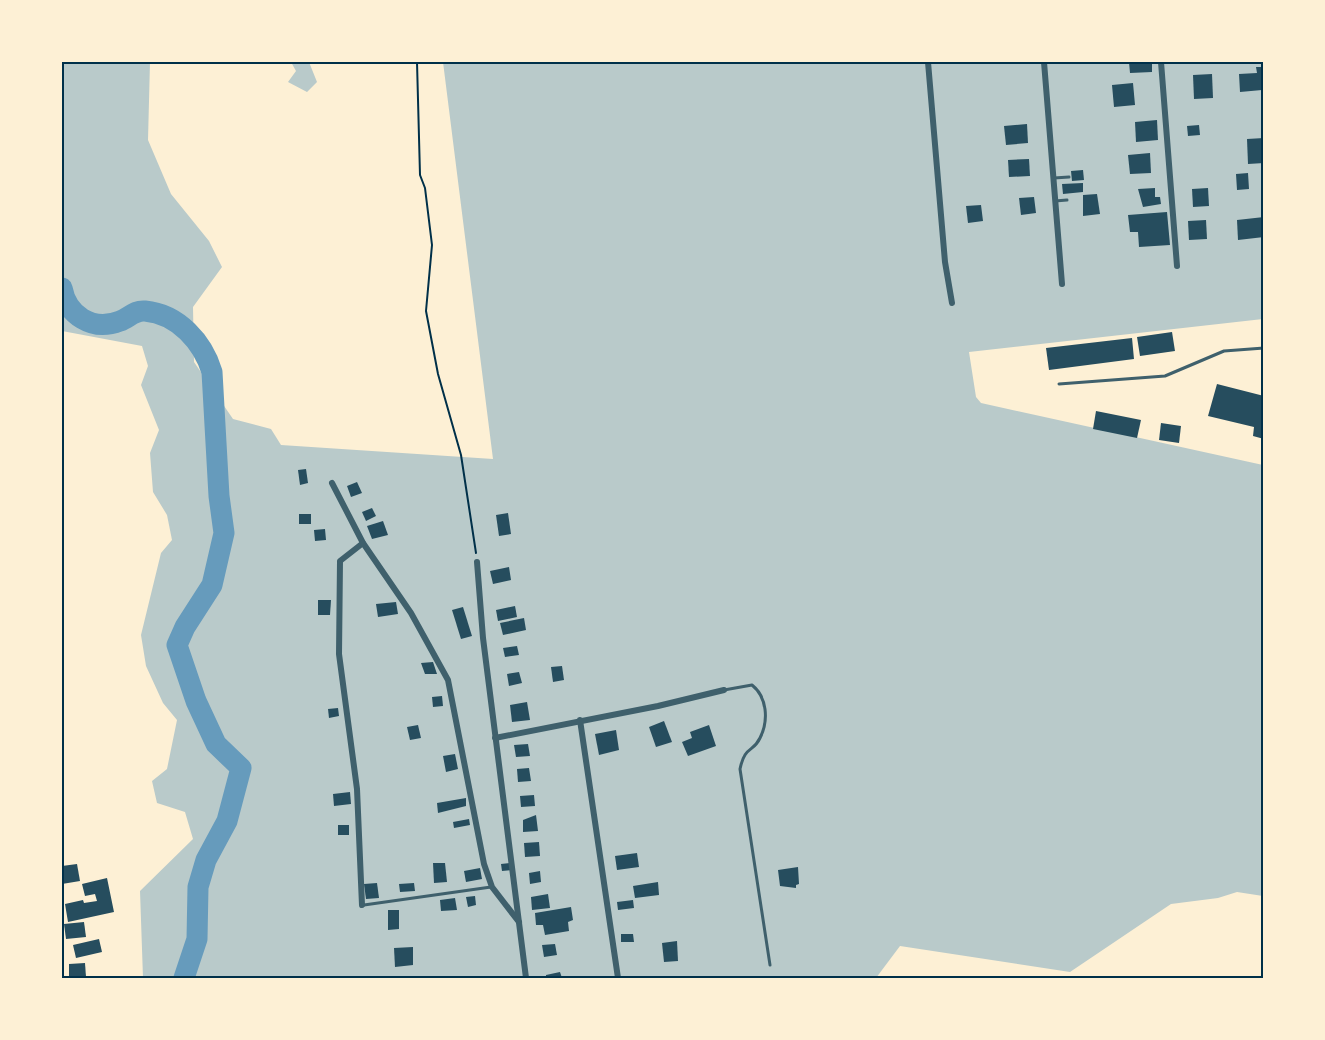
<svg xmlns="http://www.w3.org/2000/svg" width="1325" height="1040" viewBox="0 0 1325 1040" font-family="'IBM Plex Sans',sans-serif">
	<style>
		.green { fill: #b9caca }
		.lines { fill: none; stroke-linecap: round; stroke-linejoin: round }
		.river { stroke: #669bbc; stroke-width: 21 }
		.building { fill: #264d5e }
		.path { stroke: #003049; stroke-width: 2 }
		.service { stroke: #3f606c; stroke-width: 3 }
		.minor { stroke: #3f606c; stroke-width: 6 }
		.neatline { fill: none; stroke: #003049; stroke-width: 2 }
	</style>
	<rect width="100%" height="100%" fill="#fdf0d5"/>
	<g class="green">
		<polygon points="62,62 150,62 148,140 171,194 209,241 222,267 193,307 194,362 233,419 271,429 281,445 493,459 443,62 1263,62 1263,319 969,352 976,397 981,403 1263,465 1263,896 1237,892 1218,898 1171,904 1070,972 900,946 876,978 143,978 140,891 193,839 185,812 157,803 152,781 167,769 177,720 163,703 146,666 141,635 161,553 172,540 167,515 153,492 150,453 159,430 141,385 148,366 142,346 62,331"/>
		<polygon points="291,62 309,62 317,82 307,92 288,82 296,71"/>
	</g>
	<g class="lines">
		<path class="river" d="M 62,288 C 67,315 92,332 120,321 C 129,318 134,310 145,311 C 178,314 203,342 212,372 L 219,496 L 224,533 L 212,585 L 185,627 L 177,645 L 196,701 L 216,744 L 241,768 L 227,821 L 206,860 L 198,887 L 197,939 L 184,978"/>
	</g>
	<g class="building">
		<polygon points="1129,62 1152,62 1152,72 1130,73"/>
		<polygon points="1256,67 1264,67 1262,90 1240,92 1239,74 1257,73"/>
		<polygon points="1212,74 1213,98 1194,99 1193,75"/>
		<polygon points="1133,83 1135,105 1114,107 1112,85"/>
		<polygon points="1157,120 1158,140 1136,142 1135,122"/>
		<polygon points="1027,124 1028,143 1006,145 1004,126"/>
		<polygon points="1199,125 1200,135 1188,136 1187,126"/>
		<polygon points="1264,138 1264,163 1248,164 1247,139"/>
		<polygon points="1150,153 1151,173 1130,174 1128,155"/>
		<polygon points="1029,159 1030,176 1009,177 1008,160"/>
		<polygon points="1083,170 1084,180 1072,181 1071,171"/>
		<polygon points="1248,173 1249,189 1237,190 1236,174"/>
		<polygon points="1083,183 1083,192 1063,194 1062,184"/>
		<polygon points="1155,188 1155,197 1160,197 1161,204 1143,207 1138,189"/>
		<polygon points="1208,188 1209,206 1193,207 1192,189"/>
		<polygon points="1097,194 1100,214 1083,216 1083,195"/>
		<polygon points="1034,197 1036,213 1021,215 1019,198"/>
		<polygon points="981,205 983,221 968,223 966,206"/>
		<polygon points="1167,212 1170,245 1139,247 1138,232 1130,232 1128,215"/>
		<polygon points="1264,217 1264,237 1238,240 1237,220"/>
		<polygon points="1206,220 1207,239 1189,240 1188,221"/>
		<polygon points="1172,332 1175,351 1140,356 1137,337"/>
		<polygon points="1132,338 1134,359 1049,370 1046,348"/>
		<polygon points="1217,384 1264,396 1264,439 1253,436 1254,427 1208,416"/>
		<polygon points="1096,411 1141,420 1137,438 1093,429"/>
		<polygon points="1161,423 1181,426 1179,443 1159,440"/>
		<polygon points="306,469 308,483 300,485 298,470"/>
		<polygon points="357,482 362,493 351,497 347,486"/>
		<polygon points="372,508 376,516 366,521 362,512"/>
		<polygon points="508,513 511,534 499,536 496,515"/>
		<rect x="299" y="514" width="12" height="10"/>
		<polygon points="383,521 388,535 372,539 367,526"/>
		<polygon points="325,529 326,540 315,541 314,530"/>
		<polygon points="509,567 511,580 493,584 490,571"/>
		<polygon points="318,600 331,600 330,615 318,615"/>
		<polygon points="396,602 398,614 378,617 376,604"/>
		<polygon points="515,606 517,617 498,621 496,610"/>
		<polygon points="463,607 472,636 461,639 452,610"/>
		<polygon points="524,618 526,630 503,635 500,623"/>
		<polygon points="517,646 519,655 505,657 503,648"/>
		<polygon points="433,662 437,674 425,674 421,663"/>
		<polygon points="562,666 564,680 553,682 551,667"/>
		<polygon points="519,672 522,683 509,686 507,674"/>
		<polygon points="442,696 443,706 433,707 432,697"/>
		<polygon points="527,702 530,720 512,722 510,705"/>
		<polygon points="338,708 339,716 329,718 328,709"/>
		<polygon points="664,721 672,742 656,747 649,727"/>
		<polygon points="418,725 421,738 410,740 407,727"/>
		<polygon points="709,725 716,746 688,756 682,742 692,738 690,732"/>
		<polygon points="616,730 619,750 599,755 595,734"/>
		<polygon points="528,744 530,756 516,757 514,745"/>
		<polygon points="455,754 458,769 446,772 443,756"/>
		<polygon points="529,768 531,781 518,782 517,769"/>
		<polygon points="350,792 351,804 334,806 333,794"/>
		<polygon points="534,795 535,806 521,807 520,796"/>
		<polygon points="466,798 466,806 438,813 437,803"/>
		<polygon points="536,815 538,831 523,832 523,820"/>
		<polygon points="469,819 470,825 454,828 453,822"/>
		<rect x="338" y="825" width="11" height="10"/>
		<polygon points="539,842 540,856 525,857 524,843"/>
		<polygon points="637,853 639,867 617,870 615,856"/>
		<polygon points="433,863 445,863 447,882 434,883"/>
		<polygon points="511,863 512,870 502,871 501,864"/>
		<polygon points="77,864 80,881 62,884 62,866"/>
		<polygon points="798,867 799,884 796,885 796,888 780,886 778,870"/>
		<polygon points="480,868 482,879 466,882 464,871"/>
		<polygon points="540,871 541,882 530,884 529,873"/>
		<polygon points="107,878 114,912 68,922 65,904 83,900 84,903 97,901 95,894 85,896 82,884"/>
		<polygon points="658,882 659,895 635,898 633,886"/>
		<polygon points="377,883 379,898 366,899 364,884"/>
		<polygon points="414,883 415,891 400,892 399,884"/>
		<polygon points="548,894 550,908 532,910 531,897"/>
		<polygon points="475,896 476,905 468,907 466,897"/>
		<polygon points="455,898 457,910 441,911 440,900"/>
		<polygon points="633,900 634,908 618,910 617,902"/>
		<polygon points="571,907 573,920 568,922 569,931 545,935 543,925 536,925 535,913"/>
		<polygon points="388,910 399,910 399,929 388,930"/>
		<polygon points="84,922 86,937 66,939 64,924"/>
		<polygon points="621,934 633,934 634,942 621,942"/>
		<polygon points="99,939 102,952 76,958 73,945"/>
		<polygon points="677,941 678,961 664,962 662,943"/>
		<polygon points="555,944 557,955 544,957 542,945"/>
		<polygon points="413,947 413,965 395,967 394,948"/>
		<polygon points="85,963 86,977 69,978 69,964"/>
		<polygon points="560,972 562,978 546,978 546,975"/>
	</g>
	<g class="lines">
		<polyline class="path" points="417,62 420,175 425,188 432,245 426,311 438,374 461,455 476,553"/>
		<g class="service">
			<polyline points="1054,178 1069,177"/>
			<polyline points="1055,201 1067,200"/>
			<polyline points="1059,384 1165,376 1224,351 1264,348"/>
			<path d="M 724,690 L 752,685 C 767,697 769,720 760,738 C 753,753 745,745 740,769 L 770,965"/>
			<polyline points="364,905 491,887"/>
		</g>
		<g class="minor">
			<polyline points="928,62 945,262 952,303"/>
			<polyline points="1044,62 1062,284"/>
			<polyline points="1161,62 1177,266"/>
			<polyline points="332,483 363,543 411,613 448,680 484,864 492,887 519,922"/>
			<polyline points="477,562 483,638 526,978"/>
			<polyline points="580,720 618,978"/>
			<polyline points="495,738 658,706 724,690"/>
			<polyline points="362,905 357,789 339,654 340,561 363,543"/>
		</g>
	</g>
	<rect width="1325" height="1040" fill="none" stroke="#fdf0d5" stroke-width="126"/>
	<rect x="63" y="63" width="1199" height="914" class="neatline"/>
</svg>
